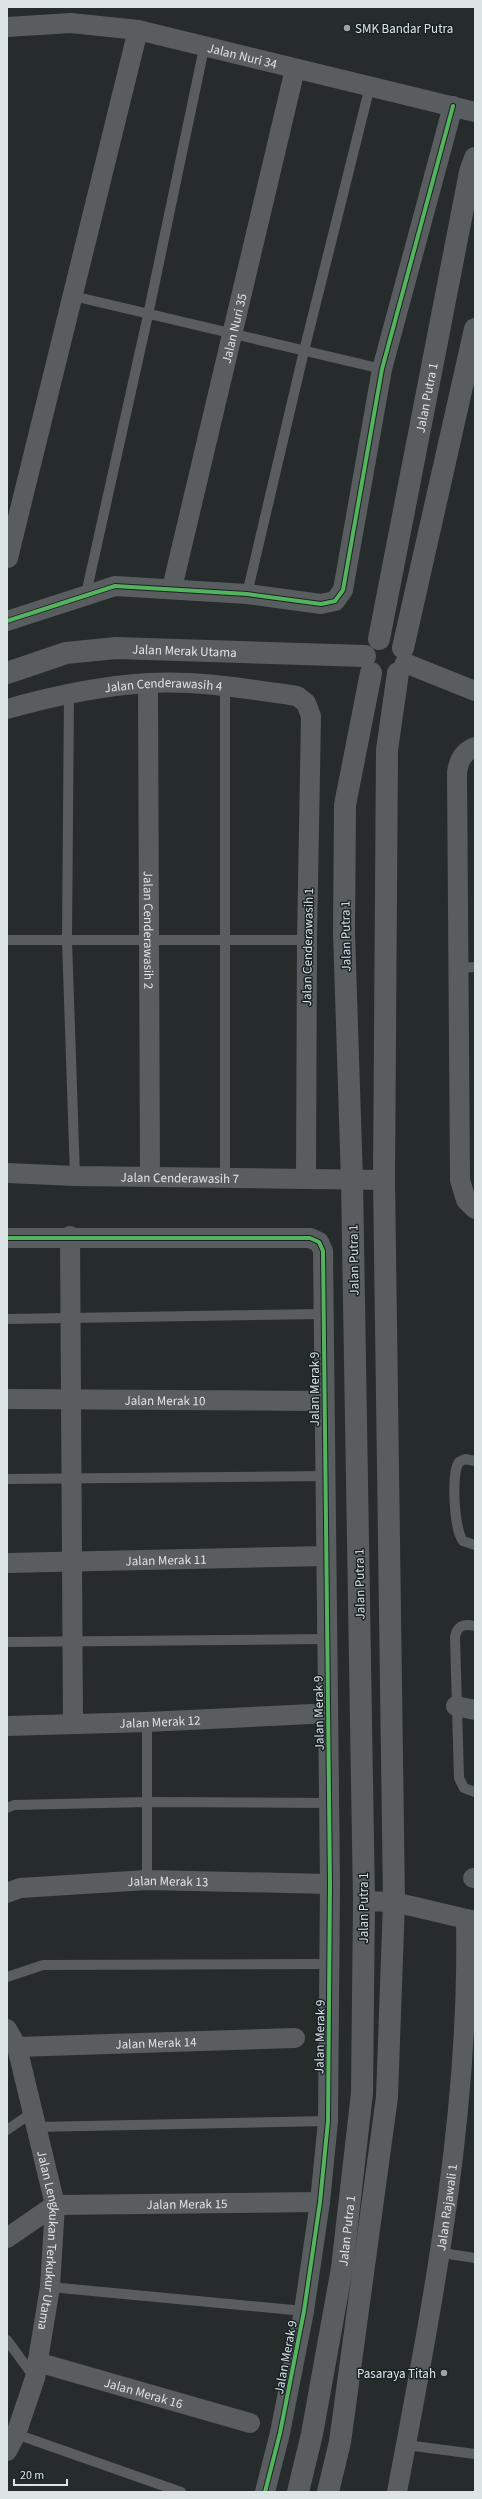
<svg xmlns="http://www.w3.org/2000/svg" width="482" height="2499" viewBox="0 0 482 2499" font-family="'Source Sans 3',sans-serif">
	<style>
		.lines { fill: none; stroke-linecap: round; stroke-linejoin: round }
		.service { stroke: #595d5f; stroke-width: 10 }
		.minor { stroke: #595d5f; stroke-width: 20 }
		.tertiary { stroke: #595d5f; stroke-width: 22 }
		.secondary { stroke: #595d5f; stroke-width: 22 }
		.cycleway-casing { stroke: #192327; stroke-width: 6 }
		.cycleway { stroke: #56b35d; stroke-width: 4 }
		.poi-dot { fill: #9da3a5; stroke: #192327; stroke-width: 1.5 }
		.labels { text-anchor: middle; stroke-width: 3; stroke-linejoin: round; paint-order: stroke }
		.poi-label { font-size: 13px; fill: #dde4e6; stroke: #192327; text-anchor: start }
		.street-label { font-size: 13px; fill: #dde4e6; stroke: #192327 }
	</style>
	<rect width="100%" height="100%" fill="#262b2c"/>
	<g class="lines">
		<g class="service">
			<polyline points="73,296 382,369"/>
			<polyline points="86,594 148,315 204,48"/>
			<polyline points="247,594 304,351 370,86"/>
			<polyline points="225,685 225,1178"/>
			<polyline points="69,692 67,940 75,1176"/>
			<polyline points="7,940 307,940"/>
			<polyline points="458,968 475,967"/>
			<polyline points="7,1319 323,1314"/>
			<path d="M 475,1461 L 465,1459 L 459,1462 C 451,1473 454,1530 463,1541 L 475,1545"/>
			<polyline points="7,1479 325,1476"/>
			<path d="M 475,1626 C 464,1623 457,1626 455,1637 L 459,1778 L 464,1788 L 475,1792"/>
			<polyline points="7,1642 327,1639"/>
			<polyline points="7,1808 14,1805 148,1802 329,1803"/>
			<polyline points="147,1880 147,1722"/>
			<polyline points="7,1977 43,1965 330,1964"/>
			<polyline points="36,2127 328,2121"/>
			<polyline points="7,2130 33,2112"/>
			<polyline points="442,2253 475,2258"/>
			<polyline points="50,2287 304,2311"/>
			<polyline points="7,2340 34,2377"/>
			<polyline points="16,2434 181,2492"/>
			<polyline points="406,2445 475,2454"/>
		</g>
		<g class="minor">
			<path id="s1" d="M 7,27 L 71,23 L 138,30 L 475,112"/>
			<polyline points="8,558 138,30"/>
			<path id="s2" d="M 172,588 L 295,69"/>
			<polyline points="7,621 115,586 247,594 321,604 335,601 343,590 382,369 453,106"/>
			<polyline points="405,663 475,691"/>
			<path id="s3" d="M 148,683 L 150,1177"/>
			<path id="s4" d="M 7,709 C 53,696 99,686 148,683 C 197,680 248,689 297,696 L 306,703 L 311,716 L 307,940 L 306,1178"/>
			<path d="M 475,747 C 463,752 459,760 457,772 L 460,1180 L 466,1200 L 475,1209"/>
			<path id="s5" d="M 7,1173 L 75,1176 L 384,1180"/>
			<polyline points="70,1236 73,1723"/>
			<polyline points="7,1238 310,1238 319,1242 323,1251 330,1884 328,2121 320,2202 304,2311 280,2433 265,2492"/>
			<path id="s6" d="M 7,1399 L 324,1401"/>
			<path id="s7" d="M 7,1563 L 326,1556"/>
			<polyline points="456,1706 475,1710"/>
			<path id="s8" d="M 7,1726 L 147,1722 L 312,1714"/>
			<polyline points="473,1878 475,1878"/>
			<path id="s9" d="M 7,1893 L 20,1888 L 147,1880 L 330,1884"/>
			<polyline points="364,1901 394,1902 475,1921"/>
			<path id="s10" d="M 7,2029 L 17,2047 L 55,2205 L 50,2287 L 35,2378 L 16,2434 L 7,2451"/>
			<path id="s11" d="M 17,2047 L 295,2038"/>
			<path id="s12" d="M 55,2205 L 320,2202"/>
			<polyline points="7,2238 55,2205"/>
			<path id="s13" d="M 37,2362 L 250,2423"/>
			<path id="s14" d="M 397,2492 C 433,2301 470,2114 466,1919"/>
		</g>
		<path class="tertiary" id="s15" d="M 7,673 L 66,653 L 116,648 L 365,656"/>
		<g class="secondary">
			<path id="s16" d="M 379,639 L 470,172 L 475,158"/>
			<polyline points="403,648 475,329"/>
			<path id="s17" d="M 298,2492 L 312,2434 L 342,2268 L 362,2093 L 364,1901 L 352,1181 L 344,932 L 345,805 L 371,673"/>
			<polyline points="328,2492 340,2442 387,2097 394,1902 384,1180 387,750 398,673"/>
		</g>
		<g class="cycleway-casing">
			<g id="cycleway">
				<polyline points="7,621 115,586 247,594 321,604 335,601 343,590 382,369 453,106"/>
				<polyline points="7,1238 310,1238 319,1242 323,1251 330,1884 328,2121 320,2202 304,2311 280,2433 265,2492"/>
			</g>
		</g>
		<use href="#cycleway" class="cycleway"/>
	</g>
	<g class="poi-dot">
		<circle cx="347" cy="28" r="4"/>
		<circle cx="444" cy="2373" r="4"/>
	</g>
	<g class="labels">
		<g class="poi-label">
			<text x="355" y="33">SMK Bandar Putra</text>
			<text x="436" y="2378" text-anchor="end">Pasaraya Titah</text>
		</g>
		<g class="street-label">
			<text dy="5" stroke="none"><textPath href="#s1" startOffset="239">Jalan Nuri 34</textPath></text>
			<text dy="5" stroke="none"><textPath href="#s2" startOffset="267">Jalan Nuri 35</textPath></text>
			<text dy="5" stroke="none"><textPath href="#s16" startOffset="246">Jalan Putra 1</textPath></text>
			<text dy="5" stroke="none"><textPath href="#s15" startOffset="181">Jalan Merak Utama</textPath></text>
			<text dy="5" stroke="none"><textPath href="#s4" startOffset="159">Jalan Cenderawasih 4</textPath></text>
			<text dy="5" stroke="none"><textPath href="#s3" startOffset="247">Jalan Cenderawasih 2</textPath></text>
			<text transform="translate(345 936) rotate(-91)" y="5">Jalan Putra 1</text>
			<text transform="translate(307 947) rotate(-89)" y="5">Jalan Cenderawasih 1</text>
			<text dy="5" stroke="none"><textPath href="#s5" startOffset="173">Jalan Cenderawasih 7</textPath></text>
			<text transform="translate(353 1260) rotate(-91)" y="5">Jalan Putra 1</text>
			<text transform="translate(314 1389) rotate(-90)" y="5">Jalan Merak 9</text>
			<text dy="5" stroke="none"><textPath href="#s6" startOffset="158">Jalan Merak 10</textPath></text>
			<text dy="5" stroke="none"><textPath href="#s7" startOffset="159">Jalan Merak 11</textPath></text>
			<text transform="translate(359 1584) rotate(-91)" y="5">Jalan Putra 1</text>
			<text transform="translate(318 1713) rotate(-91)" y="5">Jalan Merak 9</text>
			<text dy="5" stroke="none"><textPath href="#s8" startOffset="153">Jalan Merak 12</textPath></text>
			<text dy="5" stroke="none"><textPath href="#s9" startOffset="162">Jalan Merak 13</textPath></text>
			<text transform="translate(363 1908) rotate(-90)" y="5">Jalan Putra 1</text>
			<text transform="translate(319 2037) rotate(-89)" y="5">Jalan Merak 9</text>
			<text dy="5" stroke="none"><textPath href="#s11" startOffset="139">Jalan Merak 14</textPath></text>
			<text dy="5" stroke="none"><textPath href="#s12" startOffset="132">Jalan Merak 15</textPath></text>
			<text dy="5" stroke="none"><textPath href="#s14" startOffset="289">Jalan Rajawali 1</textPath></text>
			<text dy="5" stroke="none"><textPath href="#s17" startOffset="266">Jalan Putra 1</textPath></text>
			<text dy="5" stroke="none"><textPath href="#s10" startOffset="218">Jalan Lengkukan Terkukur Utama</textPath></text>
			<text transform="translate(285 2357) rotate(-79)" y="5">Jalan Merak 9</text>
			<text dy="5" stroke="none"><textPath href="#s13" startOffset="111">Jalan Merak 16</textPath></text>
		</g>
	</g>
	<rect width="482" height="2499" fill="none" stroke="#dde4e6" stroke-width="16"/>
	<path d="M14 2479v6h53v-6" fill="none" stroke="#dde4e6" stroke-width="2"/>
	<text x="20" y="2479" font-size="12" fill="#dde4e6" stroke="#192327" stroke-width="3" paint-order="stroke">20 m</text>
</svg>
